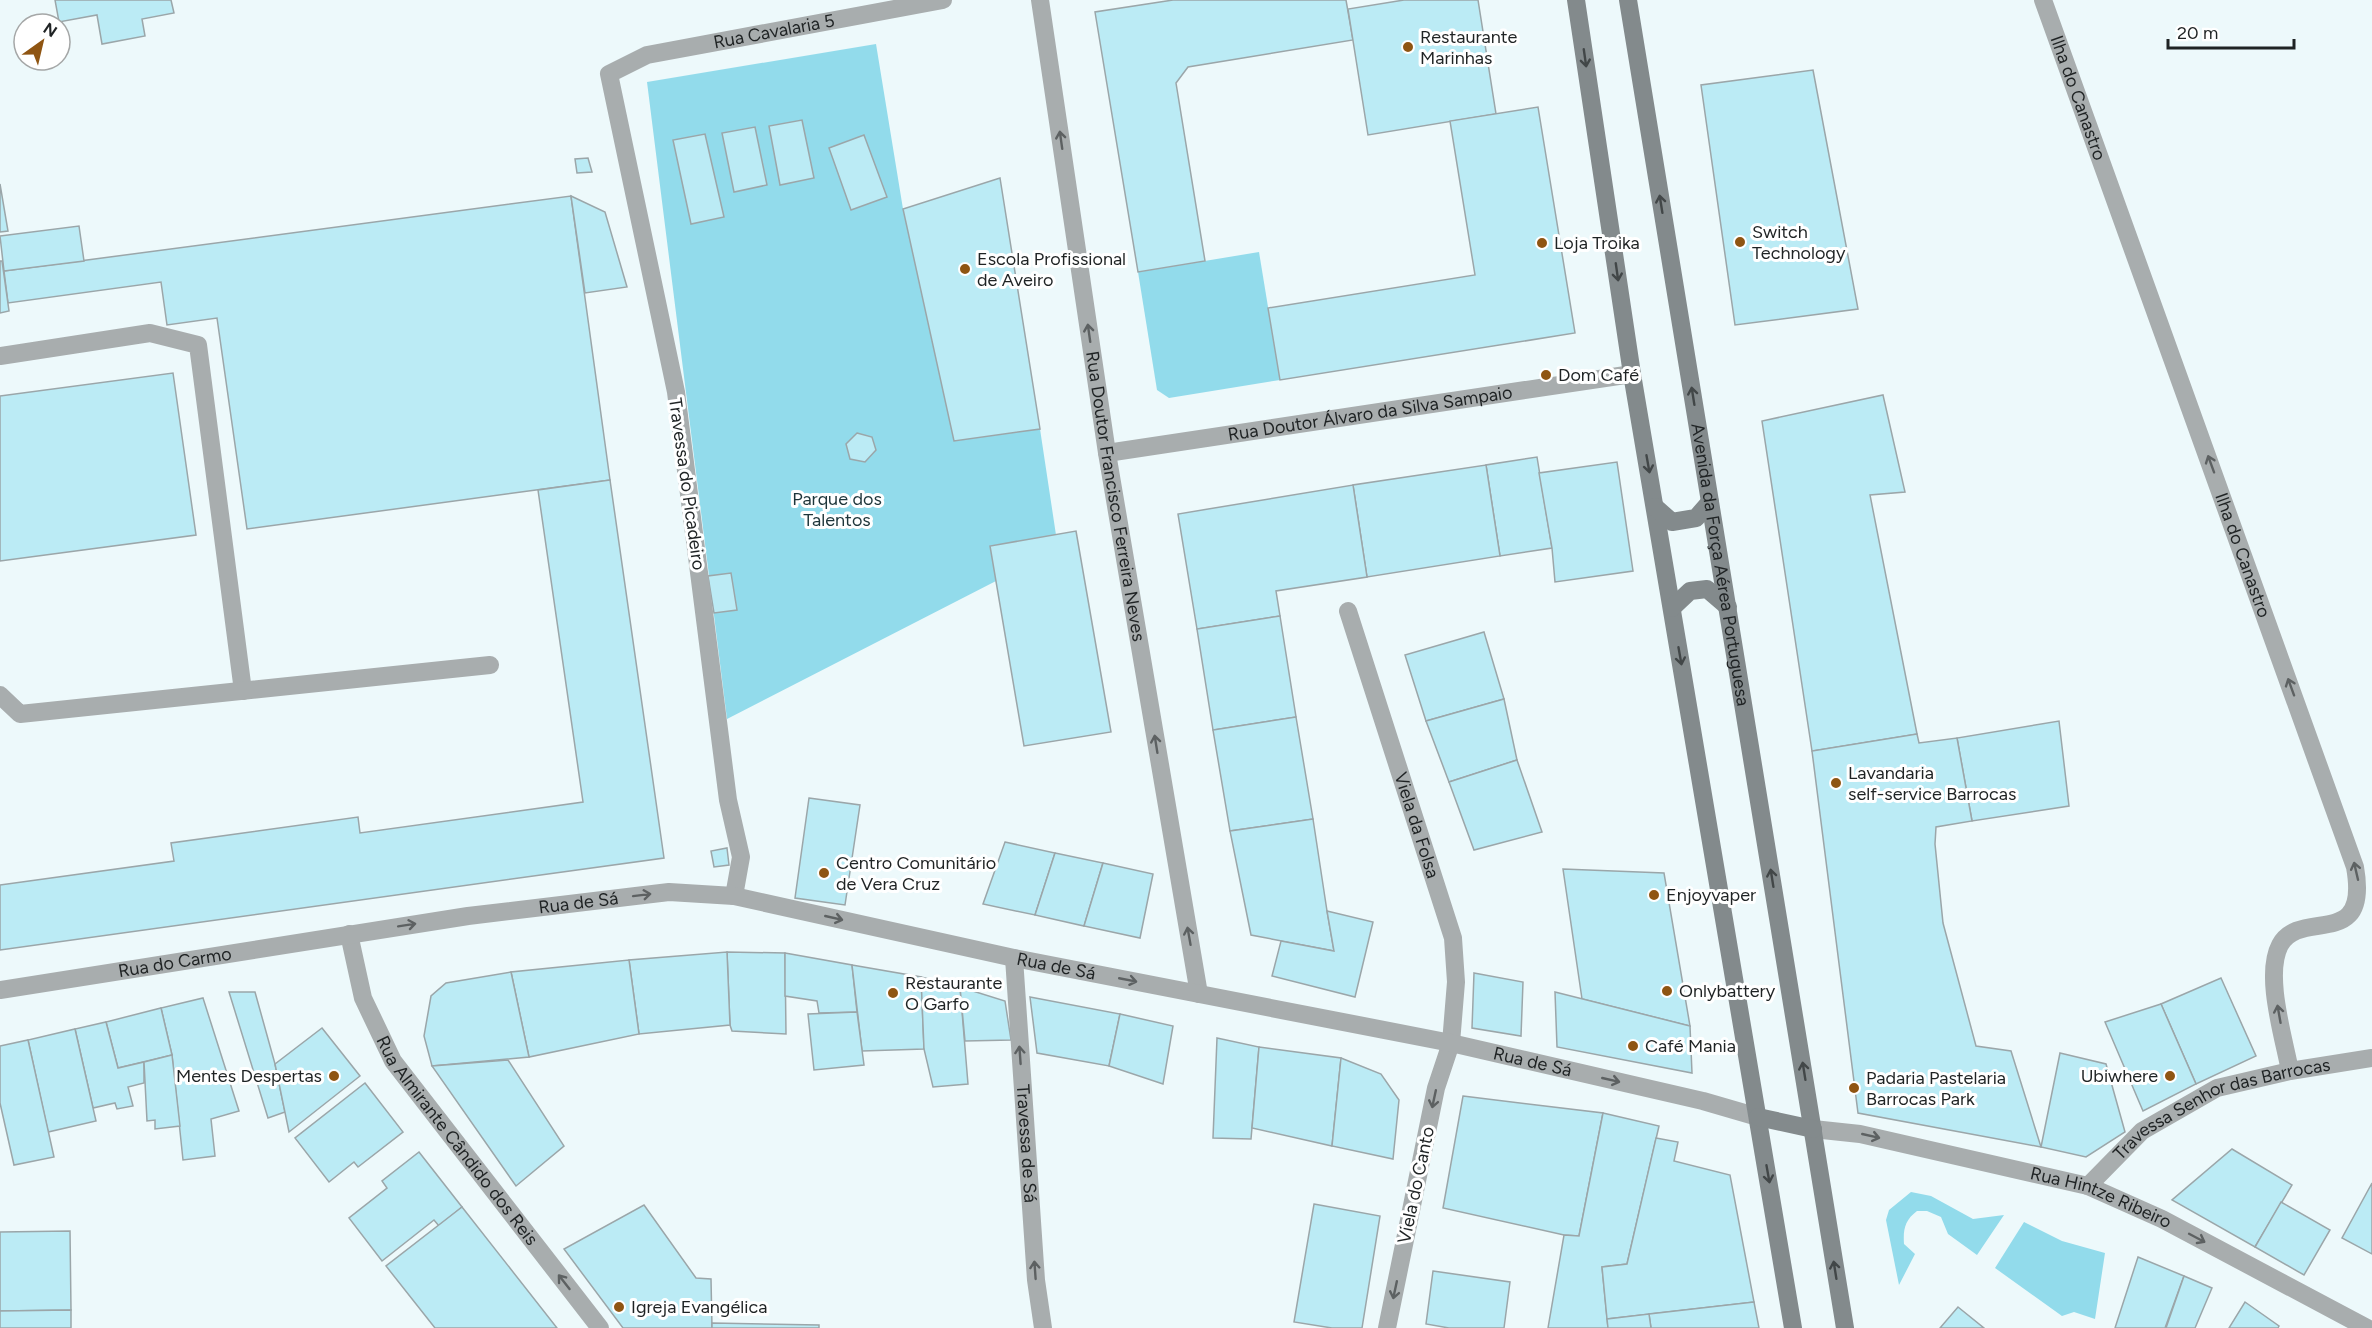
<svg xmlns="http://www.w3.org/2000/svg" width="2372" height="1328" viewBox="0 0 2372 1328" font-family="Figtree,sans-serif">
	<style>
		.green { fill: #92dbeb }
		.building { fill: #bbebf5; stroke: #9ba6a9; stroke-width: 1.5 }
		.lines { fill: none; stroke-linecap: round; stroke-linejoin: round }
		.lane { stroke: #a8adae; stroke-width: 18 }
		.street { stroke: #a8adae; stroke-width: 18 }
		.secondary { stroke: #838a8c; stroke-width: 18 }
		.oneway { stroke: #424748 }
		.oneway2 { stroke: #5d6162 }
		.poi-dot { fill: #8f5512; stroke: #fff; stroke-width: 2 }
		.labels { text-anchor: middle; stroke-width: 6; stroke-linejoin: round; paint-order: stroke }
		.street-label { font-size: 18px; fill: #1f2324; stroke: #fff }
		.poi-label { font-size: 18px; fill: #1f2324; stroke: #fff; text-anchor: start }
		.park-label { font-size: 18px; fill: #1d353a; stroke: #fff }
	</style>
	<rect width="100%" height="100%" fill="#edf9fb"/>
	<g class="green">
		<polygon points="876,44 903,209 954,441 1040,429 1056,535 990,546 996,581 727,719 647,82"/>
		<polygon points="1259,252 1280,380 1169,398 1157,390 1138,272"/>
		<path d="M 1911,1192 L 1931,1196 L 1973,1219 L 2004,1215 L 1977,1255 L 1948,1234 L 1941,1217 L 1927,1211 L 1917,1211 C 1905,1220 1903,1229 1904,1244 L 1915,1254 L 1899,1285 L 1886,1220 L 1889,1210 Z"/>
		<polygon points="2024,1222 2062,1241 2105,1253 2095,1319 2074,1312 2062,1316 1995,1268"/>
	</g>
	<g class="building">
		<polygon points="55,0 171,0 174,13 142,19 145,36 102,44 97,15 59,22"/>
		<polygon points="1173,0 1346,0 1353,40 1188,67 1176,83 1205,261 1138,272 1095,12"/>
		<polygon points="1404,0 1478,0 1496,114 1368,135 1348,9"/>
		<polygon points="1813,70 1858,309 1735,325 1701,85"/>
		<polygon points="1538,107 1575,333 1280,380 1268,308 1475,275 1450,121"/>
		<polygon points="802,120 814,178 780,185 769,126"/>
		<polygon points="755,127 767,185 734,192 722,133"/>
		<polygon points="705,134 724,217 691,224 673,140"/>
		<polygon points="864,135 887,197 851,210 829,148"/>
		<polygon points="588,158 592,172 577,173 575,159"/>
		<polygon points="1000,178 1040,429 954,441 903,209"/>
		<polygon points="0,184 8,231 0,232"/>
		<polygon points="571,196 610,480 247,529 217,318 167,325 161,282 8,303 4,271"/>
		<polygon points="571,196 605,212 627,287 585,293"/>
		<polygon points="79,226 84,261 4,271 0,236"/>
		<polygon points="0,261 2,261 9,311 0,313"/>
		<polygon points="173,373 196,535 0,561 0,396"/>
		<polygon points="1883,395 1905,492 1870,495 1917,734 1812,751 1762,421"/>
		<polygon points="857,433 872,437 876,450 865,462 850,459 846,444"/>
		<polygon points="1537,457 1552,548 1500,556 1486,465"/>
		<polygon points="1617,462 1633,571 1555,582 1552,548 1539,473"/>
		<polygon points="1486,465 1500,556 1367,577 1353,485"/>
		<polygon points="610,480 664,858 0,950 0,885 174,861 171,843 358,817 360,833 583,802 538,490"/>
		<polygon points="1353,485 1367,577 1276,591 1280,616 1197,629 1178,514"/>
		<polygon points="1076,531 1111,732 1024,746 990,546"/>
		<polygon points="731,573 737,610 714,613 708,576"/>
		<polygon points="1280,616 1296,717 1213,730 1197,629"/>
		<polygon points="1484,632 1504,699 1426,721 1405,655"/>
		<polygon points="1504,699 1517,760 1449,782 1426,721"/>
		<polygon points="1296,717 1313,819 1230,831 1213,730"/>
		<polygon points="2059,721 2069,806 1972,821 1957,738"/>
		<polygon points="1917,734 1919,743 1957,738 1972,821 1936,827 1935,844 1943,923 1976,1046 2011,1051 2041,1147 1858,1113 1812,751"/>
		<polygon points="1517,760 1542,832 1474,850 1449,782"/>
		<polygon points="809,798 860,805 845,905 795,898"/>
		<polygon points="1313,819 1327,911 1334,951 1251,935 1230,831"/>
		<polygon points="1005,842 1055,853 1035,915 983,904"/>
		<polygon points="727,848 729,865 714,867 711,851"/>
		<polygon points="1055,853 1103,863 1084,926 1035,915"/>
		<polygon points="1103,863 1153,874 1140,938 1084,926"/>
		<polygon points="1563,869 1664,873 1690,1026 1582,999"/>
		<polygon points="1327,911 1373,922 1355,997 1272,976 1281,941 1334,951"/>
		<polygon points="727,952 785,953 786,1034 732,1031 730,1025"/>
		<polygon points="727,952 730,1025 639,1034 629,960"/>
		<polygon points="785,953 852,965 857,1012 819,1013 817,1001 785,996"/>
		<polygon points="629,960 639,1034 529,1057 511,972"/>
		<polygon points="852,965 921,977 924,1049 862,1051"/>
		<polygon points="511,972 529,1057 432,1066 424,1036 431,996 446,983"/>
		<polygon points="1474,973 1523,982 1521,1036 1472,1028"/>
		<polygon points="921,977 960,987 968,1084 933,1087 924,1049"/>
		<polygon points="2221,978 2256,1056 2196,1084 2161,1004"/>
		<polygon points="960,987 1005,1001 1011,1040 965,1041"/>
		<polygon points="229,992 255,992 275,1064 285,1112 268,1118"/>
		<polygon points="1555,992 1690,1026 1692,1073 1557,1047"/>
		<polygon points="1030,997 1120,1014 1109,1066 1037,1053"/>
		<polygon points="203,998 239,1111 211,1119 215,1156 183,1160 172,1055 161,1008"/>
		<polygon points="2161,1004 2196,1084 2143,1111 2105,1022"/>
		<polygon points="161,1008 172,1055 118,1068 106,1022"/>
		<polygon points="857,1012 864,1065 814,1070 808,1014"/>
		<polygon points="1120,1014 1173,1026 1163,1084 1109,1066"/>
		<polygon points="106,1022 118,1068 144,1062 144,1083 128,1087 133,1106 117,1109 115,1103 93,1108 75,1029"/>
		<polygon points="322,1028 360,1076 289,1132 275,1064"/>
		<polygon points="75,1029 96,1121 48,1132 28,1040"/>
		<polygon points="1217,1038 1259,1047 1251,1139 1213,1138"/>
		<polygon points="28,1040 54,1157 14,1165 0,1103 0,1046"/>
		<polygon points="1259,1047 1341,1058 1332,1146 1252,1128"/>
		<polygon points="2060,1053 2106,1064 2125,1132 2086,1157 2041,1147"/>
		<polygon points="172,1055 180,1126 155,1129 155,1120 147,1121 144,1062"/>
		<polygon points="1341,1058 1381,1074 1399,1100 1393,1159 1332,1146"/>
		<polygon points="508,1060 564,1146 516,1186 432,1066"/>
		<polygon points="365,1083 403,1132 358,1167 354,1162 329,1182 295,1138"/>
		<polygon points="1463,1096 1603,1113 1579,1236 1564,1235 1443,1208"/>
		<polygon points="1603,1113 1659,1126 1627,1264 1602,1267 1608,1328 1548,1328 1564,1235 1579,1236"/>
		<polygon points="1656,1138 1678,1142 1674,1161 1730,1175 1754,1302 1607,1319 1602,1267 1627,1264"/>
		<polygon points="2232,1149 2292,1185 2255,1247 2172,1200"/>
		<polygon points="419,1152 462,1207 439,1226 434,1220 382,1261 349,1218 387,1188 382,1181"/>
		<polygon points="2372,1183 2372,1254 2342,1238"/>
		<polygon points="2281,1202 2330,1230 2304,1275 2255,1247"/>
		<polygon points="1314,1204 1380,1216 1362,1328 1332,1328 1294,1322"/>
		<polygon points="644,1205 696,1278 711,1279 712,1328 623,1328 564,1249"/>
		<polygon points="462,1207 557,1328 435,1328 386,1266"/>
		<polygon points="70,1231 71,1310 0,1311 0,1232"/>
		<polygon points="2138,1257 2184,1276 2165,1328 2115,1328"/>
		<polygon points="1433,1271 1510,1282 1504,1328 1449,1328 1426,1324"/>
		<polygon points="2184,1276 2212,1288 2195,1328 2166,1328"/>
		<polygon points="1754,1302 1759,1328 1651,1328 1649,1314"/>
		<polygon points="2245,1302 2279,1326 2278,1328 2229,1328"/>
		<polygon points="1958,1307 1984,1328 1940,1328"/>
		<polygon points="71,1310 71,1328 0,1328 0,1311"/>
		<polygon points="1649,1314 1651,1328 1608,1328 1607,1319"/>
		<polygon points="712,1323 819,1325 819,1328 712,1328"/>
	</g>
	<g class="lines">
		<g class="lane">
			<polyline points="0,356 150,333 198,345 243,691"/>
			<polyline points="0,695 20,714 490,665"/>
		</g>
		<g class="street">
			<path id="s1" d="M 1040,0 L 1107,453 L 1199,994"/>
			<path id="s2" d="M 2043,0 L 2355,867 C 2370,952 2301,907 2280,945 C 2264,975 2284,1038 2290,1071"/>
			<path id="s3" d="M 1107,453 L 1632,374"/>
			<path id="s4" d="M 1348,611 L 1453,938 L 1456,982 L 1451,1043 L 1436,1088 L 1387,1328"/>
			<path id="s5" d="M 734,896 L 741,857 L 728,800 L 676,392 L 609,74 L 647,55 L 943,0"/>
			<path id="s6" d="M 349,934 L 363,998 L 393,1061 L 600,1328"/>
			<path id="s7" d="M 1014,958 L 1036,1280 L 1043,1328"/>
			<path id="s8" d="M 0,990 L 468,916 L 669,892 L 734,896 L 1014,958 L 1451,1043 L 1703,1101 L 1758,1117"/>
			<path id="s9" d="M 1813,1129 L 1860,1134 L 2088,1186 L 2162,1219 L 2367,1328"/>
			<path id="s10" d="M 2088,1186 L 2142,1131 L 2217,1088 L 2290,1071 L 2372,1058"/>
		</g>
		<g class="secondary">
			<polyline points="1576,0 1632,374 1793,1328"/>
			<path id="s11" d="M 1628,0 L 1845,1328"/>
			<polyline points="1655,507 1672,522 1696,518 1710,502"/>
			<polyline points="1672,608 1690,591 1707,589 1728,607"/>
			<polyline points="1758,1117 1813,1129"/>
		</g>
	</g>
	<defs><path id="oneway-shaft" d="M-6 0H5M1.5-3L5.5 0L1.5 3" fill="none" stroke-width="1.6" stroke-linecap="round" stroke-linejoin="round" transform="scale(1.5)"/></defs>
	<g class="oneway">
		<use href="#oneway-shaft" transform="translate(1585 58) rotate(82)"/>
		<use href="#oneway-shaft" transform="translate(1661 204) rotate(-99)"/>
		<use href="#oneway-shaft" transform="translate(1617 272) rotate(82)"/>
		<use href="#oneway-shaft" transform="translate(1693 396) rotate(-99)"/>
		<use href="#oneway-shaft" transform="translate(1648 464) rotate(80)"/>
		<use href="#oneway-shaft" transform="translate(1680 656) rotate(80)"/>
		<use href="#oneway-shaft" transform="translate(1772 878) rotate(-99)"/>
		<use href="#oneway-shaft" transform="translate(1804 1071) rotate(-99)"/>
		<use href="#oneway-shaft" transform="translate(1768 1174) rotate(80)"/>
		<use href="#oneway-shaft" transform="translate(1835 1270) rotate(-99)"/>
	</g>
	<g class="oneway2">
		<use href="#oneway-shaft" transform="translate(1061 140) rotate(-98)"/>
		<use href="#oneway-shaft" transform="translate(1089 333) rotate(-98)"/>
		<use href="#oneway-shaft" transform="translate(2211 464) rotate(-110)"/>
		<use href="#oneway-shaft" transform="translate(2291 687) rotate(-110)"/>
		<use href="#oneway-shaft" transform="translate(1156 744) rotate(-99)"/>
		<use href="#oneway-shaft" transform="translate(2356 871) rotate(-103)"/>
		<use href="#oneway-shaft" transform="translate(642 895) rotate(-7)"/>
		<use href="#oneway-shaft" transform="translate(834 918) rotate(13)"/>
		<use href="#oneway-shaft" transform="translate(407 925) rotate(-9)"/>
		<use href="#oneway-shaft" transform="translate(1189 936) rotate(-100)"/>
		<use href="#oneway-shaft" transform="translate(1128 980) rotate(11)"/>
		<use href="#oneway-shaft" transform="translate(2279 1014) rotate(-100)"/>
		<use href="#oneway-shaft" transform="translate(1020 1055) rotate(-94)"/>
		<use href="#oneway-shaft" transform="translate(1611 1080) rotate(13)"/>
		<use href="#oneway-shaft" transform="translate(1434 1099) rotate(102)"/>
		<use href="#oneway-shaft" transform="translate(1871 1136) rotate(13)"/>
		<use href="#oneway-shaft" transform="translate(2197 1238) rotate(28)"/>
		<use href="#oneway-shaft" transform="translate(1035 1270) rotate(-94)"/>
		<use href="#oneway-shaft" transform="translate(564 1282) rotate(-128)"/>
		<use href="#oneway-shaft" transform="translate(1395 1290) rotate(102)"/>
	</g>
	<g class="poi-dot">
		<circle cx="1408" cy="47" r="6"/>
		<circle cx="1740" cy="242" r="6"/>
		<circle cx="1542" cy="243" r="6"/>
		<circle cx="965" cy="269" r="6"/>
		<circle cx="1546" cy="375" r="6"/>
		<circle cx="1836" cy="783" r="6"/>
		<circle cx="824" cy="873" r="6"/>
		<circle cx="1654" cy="895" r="6"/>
		<circle cx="1667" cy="991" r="6"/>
		<circle cx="893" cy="993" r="6"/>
		<circle cx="1633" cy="1046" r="6"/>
		<circle cx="334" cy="1076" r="6"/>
		<circle cx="2170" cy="1076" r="6"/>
		<circle cx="1854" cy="1088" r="6"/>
		<circle cx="619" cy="1307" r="6"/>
	</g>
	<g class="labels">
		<g class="street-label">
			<text dy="6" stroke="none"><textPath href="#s5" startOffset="1006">Rua Cavalaria 5</textPath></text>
			<text dy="6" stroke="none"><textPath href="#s2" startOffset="104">Ilha do Canastro</textPath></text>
			<text dy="6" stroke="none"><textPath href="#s3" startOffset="266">Rua Doutor Álvaro da Silva Sampaio</textPath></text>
			<text transform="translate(687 484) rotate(82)" y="6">Travessa do Picadeiro</text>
			<text dy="6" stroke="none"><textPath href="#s1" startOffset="502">Rua Doutor Francisco Ferreira Neves</textPath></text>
			<text dy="6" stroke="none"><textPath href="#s2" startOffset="590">Ilha do Canastro</textPath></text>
			<text dy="6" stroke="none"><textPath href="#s11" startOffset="572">Avenida da Força Aérea Portuguesa</textPath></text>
			<text dy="6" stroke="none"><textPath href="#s4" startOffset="225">Viela da Folsa</textPath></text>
			<text dy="6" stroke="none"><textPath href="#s8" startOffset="585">Rua de Sá</textPath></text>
			<text dy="6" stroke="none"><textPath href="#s8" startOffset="177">Rua do Carmo</textPath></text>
			<text dy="6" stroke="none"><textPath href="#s8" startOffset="1071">Rua de Sá</textPath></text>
			<text dy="6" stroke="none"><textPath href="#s8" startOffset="1557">Rua de Sá</textPath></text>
			<text dy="6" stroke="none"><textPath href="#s10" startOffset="160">Travessa Senhor das Barrocas</textPath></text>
			<text dy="6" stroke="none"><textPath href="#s6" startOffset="237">Rua Almirante Cândido dos Reis</textPath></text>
			<text dy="6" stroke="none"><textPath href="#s7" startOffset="186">Travessa de Sá</textPath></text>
			<text transform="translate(1416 1185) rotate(-78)" y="6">Viela do Canto</text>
			<text dy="6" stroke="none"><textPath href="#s9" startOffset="297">Rua Hintze Ribeiro</textPath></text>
		</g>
		<g class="poi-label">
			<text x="1420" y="43">Restaurante<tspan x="1420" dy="21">Marinhas</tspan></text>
			<text x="1752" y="238">Switch<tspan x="1752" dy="21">Technology</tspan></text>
			<text x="1554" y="249">Loja Troika</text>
			<text x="977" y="265">Escola Profissional<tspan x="977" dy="21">de Aveiro</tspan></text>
			<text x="1558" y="381">Dom Café</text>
			<text x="1848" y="779">Lavandaria<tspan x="1848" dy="21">self-service Barrocas</tspan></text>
			<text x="836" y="869">Centro Comunitário<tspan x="836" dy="21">de Vera Cruz</tspan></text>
			<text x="1666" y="901">Enjoyvaper</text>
			<text x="905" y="989">Restaurante<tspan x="905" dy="21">O Garfo</tspan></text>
			<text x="1679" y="997">Onlybattery</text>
			<text x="1645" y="1052">Café Mania</text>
			<text x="322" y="1082" text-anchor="end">Mentes Despertas</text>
			<text x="2158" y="1082" text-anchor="end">Ubiwhere</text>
			<text x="1866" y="1084">Padaria Pastelaria<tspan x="1866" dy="21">Barrocas Park</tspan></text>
			<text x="631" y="1313">Igreja Evangélica</text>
		</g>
		<g class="park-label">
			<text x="837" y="505">Parque dos<tspan x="837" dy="21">Talentos</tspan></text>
		</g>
	</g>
	<g transform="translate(42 42) rotate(34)"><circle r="28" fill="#ffffff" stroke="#a5a7a7" stroke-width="1.5"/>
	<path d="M0-4.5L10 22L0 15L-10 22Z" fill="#8f5512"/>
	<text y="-9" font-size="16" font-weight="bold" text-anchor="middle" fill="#1f2324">N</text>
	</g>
	<path d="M2168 39v9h126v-9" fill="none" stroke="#1f2324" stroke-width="3"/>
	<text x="2177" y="39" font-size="18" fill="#1f2324" stroke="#ffffff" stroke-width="4.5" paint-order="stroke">20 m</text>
</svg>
